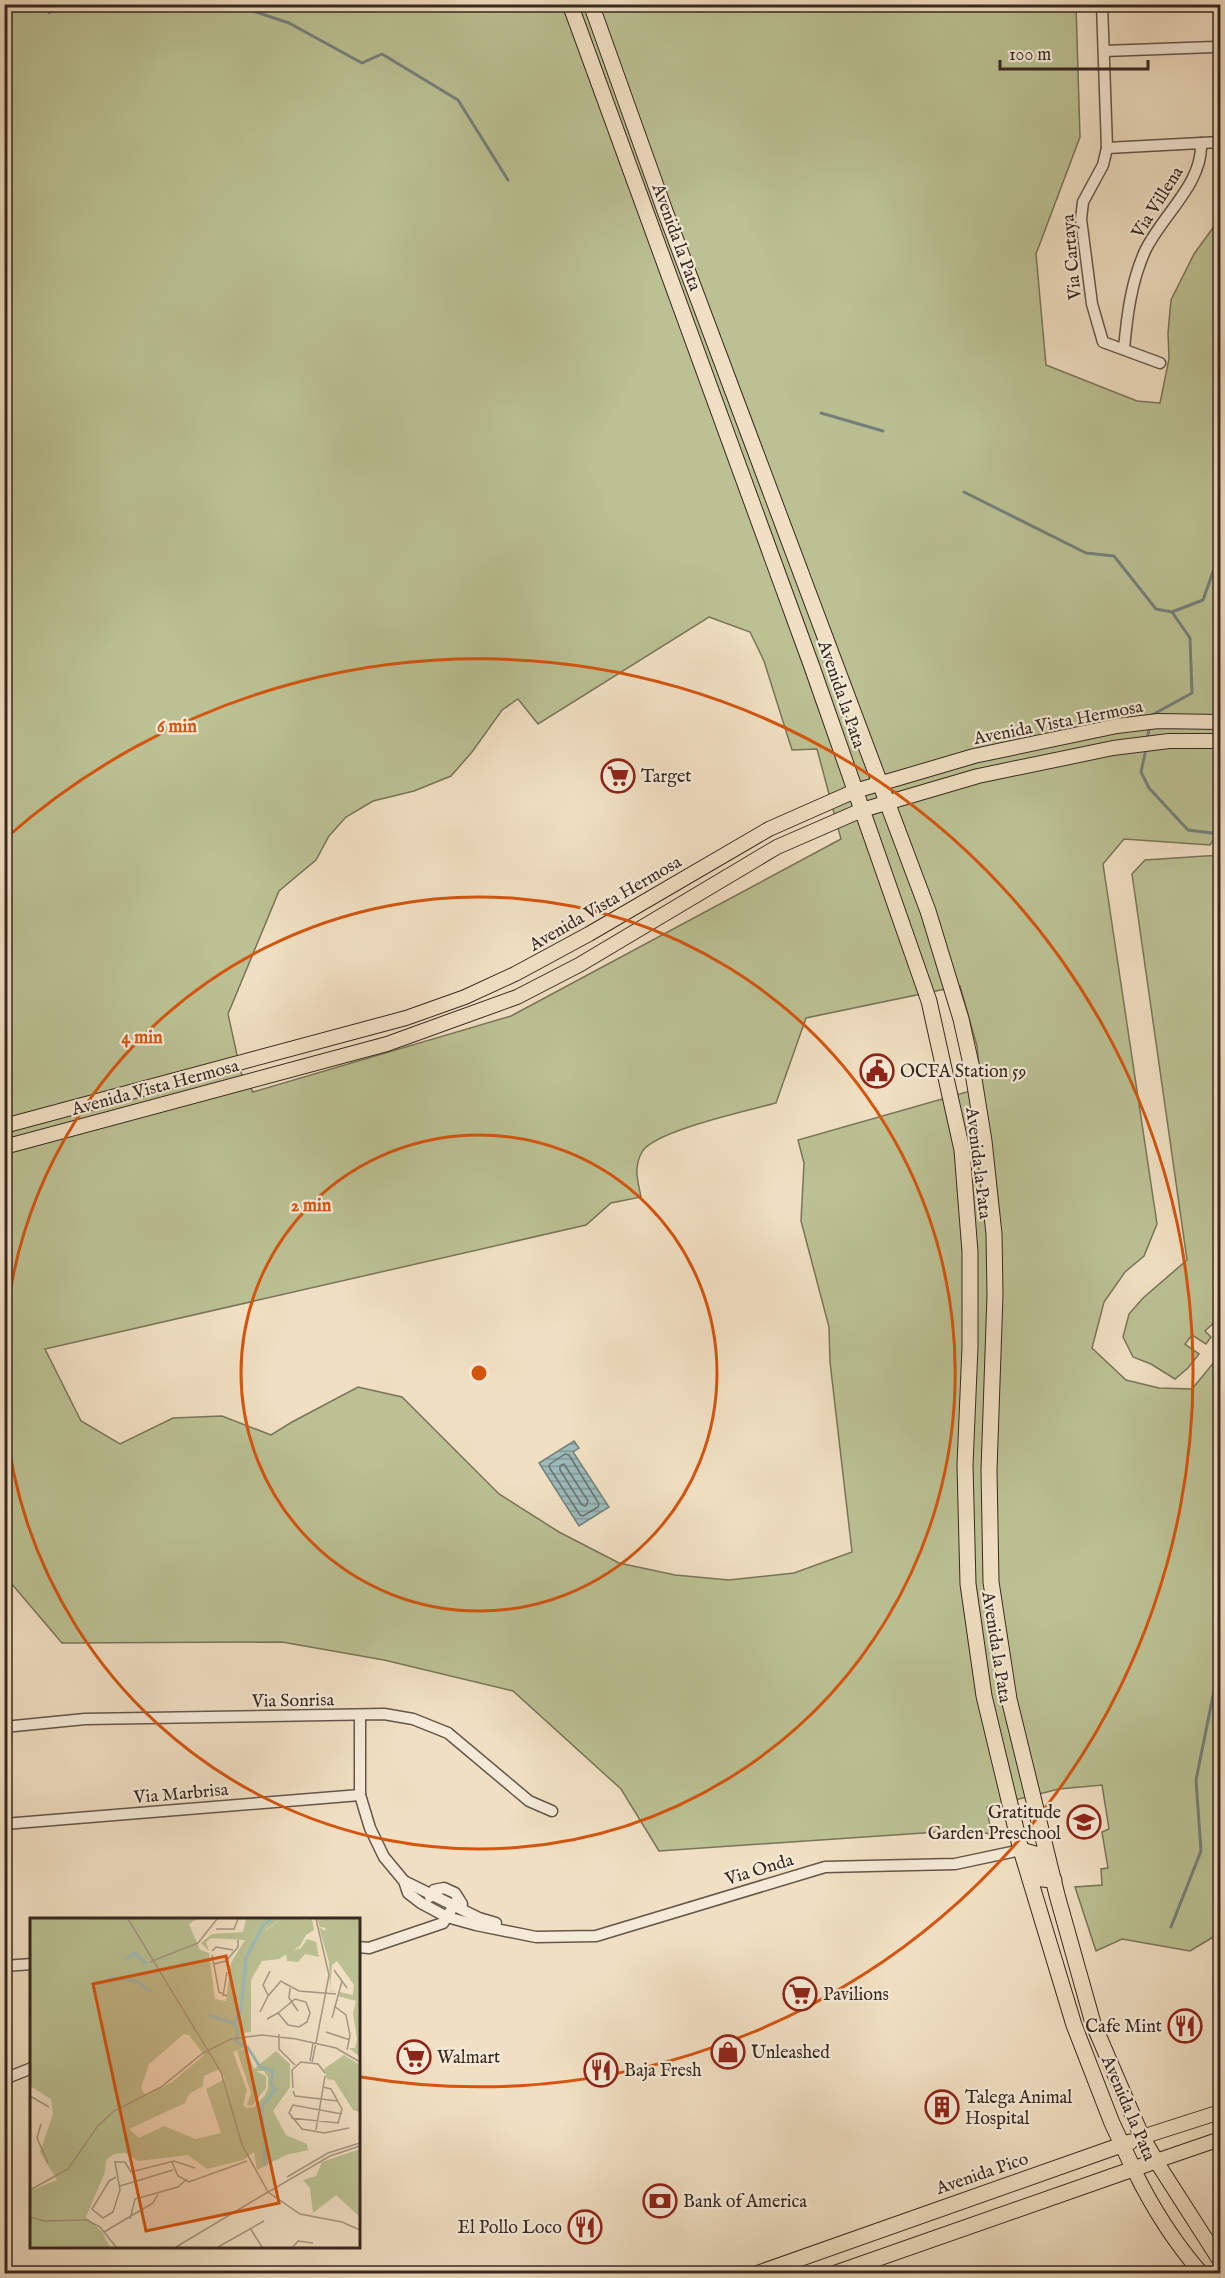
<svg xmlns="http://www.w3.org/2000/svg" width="1225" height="2278" viewBox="0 0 1225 2278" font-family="'IM FELL English',serif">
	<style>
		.green { fill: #bbc193; stroke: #79745a; stroke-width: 1.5; fill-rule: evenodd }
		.water { fill: url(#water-rules); stroke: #74807d; stroke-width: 1.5 }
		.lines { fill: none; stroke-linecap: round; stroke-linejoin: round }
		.shore { stroke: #6a726e; stroke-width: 1.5 }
		.stream { stroke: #74807d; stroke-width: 3 }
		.minor-casing { stroke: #65564a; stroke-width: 13 }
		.major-casing { stroke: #372822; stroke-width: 16 }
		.highway-casing { stroke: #372822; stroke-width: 17 }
		.minor { stroke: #f5ead7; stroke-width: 10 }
		.major { stroke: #f0dfc2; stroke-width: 14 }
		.highway { stroke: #f0dfc2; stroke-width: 15 }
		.ring { fill: none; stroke: #d6540e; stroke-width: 3 }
		.labels { text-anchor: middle; stroke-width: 4.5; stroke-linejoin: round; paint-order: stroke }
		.street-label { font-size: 18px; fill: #372822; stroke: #f5ead7 }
		.poi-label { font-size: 18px; fill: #372822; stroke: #f5ead7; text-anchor: start }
		.inset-river { fill: none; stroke: #9cbbba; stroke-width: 3 }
		.inset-road { fill: none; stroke: #a69682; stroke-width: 1.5 }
		.view { fill: #d6540e; fill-opacity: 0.15; stroke: #d6540e; stroke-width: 3 }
		.inset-edge { fill: none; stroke: #372822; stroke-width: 3 }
		.centre { fill: #d6540e; stroke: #f5ead7; stroke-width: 3 }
		.ring-label { font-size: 18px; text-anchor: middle; font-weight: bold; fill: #d6540e; stroke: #f5ead7; stroke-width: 4.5; stroke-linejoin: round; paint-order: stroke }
	</style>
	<defs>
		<pattern id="water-rules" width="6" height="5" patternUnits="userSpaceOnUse" patternTransform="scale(1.5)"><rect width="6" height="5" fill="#9cbbba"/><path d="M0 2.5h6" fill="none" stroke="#809897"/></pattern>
	</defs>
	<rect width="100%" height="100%" fill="#f0dfc2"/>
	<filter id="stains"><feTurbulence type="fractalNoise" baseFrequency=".00333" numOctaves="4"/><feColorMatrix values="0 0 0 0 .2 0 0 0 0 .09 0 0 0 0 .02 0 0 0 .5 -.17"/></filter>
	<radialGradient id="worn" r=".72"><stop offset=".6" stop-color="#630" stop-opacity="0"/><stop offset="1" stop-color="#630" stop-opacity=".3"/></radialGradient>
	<g class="green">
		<path d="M 4,5 L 1076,5 L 1080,137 L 1036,254 L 1046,365 L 1137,401 L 1160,403 L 1169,359 L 1168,333 L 1171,300 L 1194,254 L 1220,218 L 1220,829 L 1210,845 L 1124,839 L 1103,864 L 1157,1224 L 1144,1256 L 1125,1272 L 1104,1302 L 1092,1348 L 1126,1380 L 1159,1388 L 1192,1389 L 1220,1355 L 1220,1933 L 1190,1951 L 1122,1939 L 1096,1951 L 1075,1887 L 1102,1885 L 1101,1869 L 1108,1868 L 1102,1832 L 1109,1829 L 1102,1785 L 1059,1789 L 987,1807 L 991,1834 L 967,1830 L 659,1851 L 621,1789 L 513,1691 L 384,1660 L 282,1642 L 62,1643 L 11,1583 L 5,1579 ZM 709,617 L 750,632 L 764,661 L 792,750 L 817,749 L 841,839 L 511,1016 L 253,1092 L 241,1073 L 228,1014 L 279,891 L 316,860 L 329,836 L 346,817 L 373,801 L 414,791 L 451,776 L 472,752 L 502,710 L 518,699 L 538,724 ZM 960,986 L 977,1046 L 981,1088 L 798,1140 L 804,1163 L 801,1221 L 829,1327 L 830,1362 L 852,1552 L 794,1573 L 729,1580 L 675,1575 L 619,1563 L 559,1532 L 499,1494 L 402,1397 L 358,1387 L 292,1422 L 271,1435 L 222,1416 L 173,1418 L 120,1444 L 81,1421 L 45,1349 L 586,1225 L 611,1203 L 641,1197 C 638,1181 633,1168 642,1152 C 653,1131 750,1110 776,1103 L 806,1018 Z"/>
		<polygon points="1220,855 1220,1317 1205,1331 1211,1337 1206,1344 1192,1335 1185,1344 1199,1354 1188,1368 1175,1379 1151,1364 1133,1357 1123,1337 1129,1314 1143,1298 1187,1260 1132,874 1145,860"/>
	</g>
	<polygon class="water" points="574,1441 579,1448 573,1452 609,1507 579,1526 539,1463"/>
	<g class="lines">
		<g class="shore">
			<polygon points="565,1454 569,1455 599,1504 598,1507 583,1516 580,1515 549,1467 550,1464"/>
			<polygon points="564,1464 588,1501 586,1506 582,1505 560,1470 560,1466"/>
		</g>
		<g class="stream">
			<polyline points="90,4 94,9 112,4"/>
			<polyline points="232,4 289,23 362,63 382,54 458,100 508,180"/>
			<polyline points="49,13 63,4"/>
			<polyline points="821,413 883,431"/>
			<polyline points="964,492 1086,553 1114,556 1156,609 1172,612"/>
			<polyline points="1151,719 1152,715 1192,693 1190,638 1172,612 1203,600 1220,552"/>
			<polyline points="1147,739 1150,725"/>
			<polyline points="1146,749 1141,772 1149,788 1188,830 1220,834"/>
			<polyline points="1171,1927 1201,1851 1196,1780 1220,1661"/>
		</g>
		<g class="minor-casing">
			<g id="minor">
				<polyline points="1102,4 1107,148 1103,165 1083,202 1081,219 1092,304 1103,342 1160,363"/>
				<polyline points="1104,51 1214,47 1220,42"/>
				<polyline points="1107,148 1220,142"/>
				<path d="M 1124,349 C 1127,316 1131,282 1145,251 C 1162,215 1203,184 1201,143"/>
				<polyline points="360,1715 360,1795 370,1828 384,1857 404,1881 408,1893 421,1903 447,1917 476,1925 536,1937 596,1936 825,1867 955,1864 1021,1850"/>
				<polyline points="4,1727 85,1719 384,1714 413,1719 448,1733 529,1801 552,1811"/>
				<polyline points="4,1824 360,1795"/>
				<polyline points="404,1881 479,1918 496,1923"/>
				<polyline points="430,1897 434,1890 444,1888 455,1893 462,1904"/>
				<polyline points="358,1947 369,1948 443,1923 458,1899"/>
				<polyline points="4,1966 32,1964"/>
				<polyline points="4,2079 32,2068"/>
			</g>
		</g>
		<g class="major-casing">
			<g id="major">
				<polyline points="4,1126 406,1018 465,997 515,974 589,934 769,829 855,791 974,756 1117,726 1158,721 1220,722"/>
				<polyline points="4,1147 387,1044 517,997 579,965 777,847 862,810 978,776 1113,748 1169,741 1220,741"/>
				<polyline points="1142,2137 1220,2112"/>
				<polyline points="1220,2139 1156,2161 1220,2261"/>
				<path d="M 1134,2170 C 1152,2207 1174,2242 1202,2274"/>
			</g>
		</g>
		<g class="highway-casing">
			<g id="highway">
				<polyline points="570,4 812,667 929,1001 962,1150 970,1252 970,1347 965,1465 968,1584 984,1696 1021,1850 1074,2025 1112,2123 1134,2170"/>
				<polyline points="591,4 665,211 928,911 961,1019 973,1073 984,1141 994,1234 995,1295 989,1470 991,1582 1009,1699 1057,1895 1093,2023 1142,2137 1156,2161 833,2274"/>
				<polyline points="1021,1850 1035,1854 1042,1879 1054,1880"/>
				<polyline points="756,2274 1130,2142"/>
			</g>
		</g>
		<use href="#minor" class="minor"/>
		<use href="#major" class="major"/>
		<use href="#highway" class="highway"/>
	</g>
	<g class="ring">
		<circle cx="479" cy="1373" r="238"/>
		<path d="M5 1332A476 476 0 1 1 5 1414"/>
		<path d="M6 838A714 714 0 1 1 361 2077"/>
	</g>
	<defs>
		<g id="supermarket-ring" transform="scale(1.725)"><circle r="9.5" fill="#f5ead7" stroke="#8f2418" stroke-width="1.5"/><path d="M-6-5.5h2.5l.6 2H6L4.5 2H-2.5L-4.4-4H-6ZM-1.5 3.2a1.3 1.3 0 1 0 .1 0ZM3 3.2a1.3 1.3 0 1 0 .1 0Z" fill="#8f2418"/></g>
		<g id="civic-ring" transform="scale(1.725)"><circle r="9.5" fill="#f5ead7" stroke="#8f2418" stroke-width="1.5"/><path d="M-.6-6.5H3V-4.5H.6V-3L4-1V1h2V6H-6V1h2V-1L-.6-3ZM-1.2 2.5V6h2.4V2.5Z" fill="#8f2418"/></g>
		<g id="school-ring" transform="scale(1.725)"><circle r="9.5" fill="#f5ead7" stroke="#8f2418" stroke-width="1.5"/><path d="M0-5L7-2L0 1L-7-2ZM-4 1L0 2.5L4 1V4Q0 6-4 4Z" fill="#8f2418"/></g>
		<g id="restaurant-ring" transform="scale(1.725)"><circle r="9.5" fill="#f5ead7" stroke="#8f2418" stroke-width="1.5"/><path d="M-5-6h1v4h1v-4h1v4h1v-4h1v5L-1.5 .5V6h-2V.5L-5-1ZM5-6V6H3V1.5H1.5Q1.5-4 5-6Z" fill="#8f2418"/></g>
		<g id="shop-ring" transform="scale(1.725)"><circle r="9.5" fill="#f5ead7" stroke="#8f2418" stroke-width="1.5"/><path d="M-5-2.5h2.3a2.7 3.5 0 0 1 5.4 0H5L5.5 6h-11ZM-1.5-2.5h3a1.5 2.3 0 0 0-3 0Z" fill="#8f2418"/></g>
		<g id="building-ring" transform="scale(1.725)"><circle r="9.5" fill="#f5ead7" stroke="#8f2418" stroke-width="1.5"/><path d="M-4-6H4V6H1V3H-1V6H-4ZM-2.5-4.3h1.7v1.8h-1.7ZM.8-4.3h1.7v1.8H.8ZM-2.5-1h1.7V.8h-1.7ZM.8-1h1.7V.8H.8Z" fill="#8f2418"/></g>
		<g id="bank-ring" transform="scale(1.725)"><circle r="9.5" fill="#f5ead7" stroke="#8f2418" stroke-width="1.5"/><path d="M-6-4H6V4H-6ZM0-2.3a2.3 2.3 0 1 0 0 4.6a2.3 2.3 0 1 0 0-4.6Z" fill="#8f2418"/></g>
	</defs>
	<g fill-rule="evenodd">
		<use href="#supermarket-ring" x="618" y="776"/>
		<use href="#civic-ring" x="877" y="1071"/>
		<use href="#school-ring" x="1084" y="1822"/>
		<use href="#supermarket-ring" x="800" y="1994"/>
		<use href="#restaurant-ring" x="1185" y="2026"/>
		<use href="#shop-ring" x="728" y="2052"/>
		<use href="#supermarket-ring" x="414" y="2057"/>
		<use href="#restaurant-ring" x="601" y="2070"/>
		<use href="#building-ring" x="942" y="2107"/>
		<use href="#bank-ring" x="660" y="2201"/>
		<use href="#restaurant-ring" x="585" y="2227"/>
	</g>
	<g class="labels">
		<g class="street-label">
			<text transform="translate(1157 202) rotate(-58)" y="6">Via Villena</text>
			<text transform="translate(677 237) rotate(70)" y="6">Avenida la Pata</text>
			<text transform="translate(1071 257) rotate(-95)" y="6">Via Cartaya</text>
			<text transform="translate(842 694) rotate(71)" y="6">Avenida la Pata</text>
			<text transform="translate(1058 722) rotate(-11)" y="6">Avenida Vista Hermosa</text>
			<text transform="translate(605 903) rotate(-30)" y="6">Avenida Vista Hermosa</text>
			<text transform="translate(155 1087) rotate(-15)" y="6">Avenida Vista Hermosa</text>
			<text transform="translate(979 1163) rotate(83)" y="6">Avenida la Pata</text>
			<text transform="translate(997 1647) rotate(81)" y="6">Avenida la Pata</text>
			<text transform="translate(293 1700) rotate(-1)" y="6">Via Sonrisa</text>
			<text transform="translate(181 1793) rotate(-5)" y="6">Via Marbrisa</text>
			<text transform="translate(759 1869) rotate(-17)" y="6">Via Onda</text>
			<text transform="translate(1129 2108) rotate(67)" y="6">Avenida la Pata</text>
			<text transform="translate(982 2173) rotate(-19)" y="6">Avenida Pico</text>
		</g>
		<g class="poi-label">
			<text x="641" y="782">Target</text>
			<text x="900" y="1077">OCFA Station 59</text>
			<text x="1061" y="1818" text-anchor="end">Gratitude<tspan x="1061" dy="21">Garden Preschool</tspan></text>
			<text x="823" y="2000">Pavilions</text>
			<text x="1162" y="2032" text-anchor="end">Cafe Mint</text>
			<text x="751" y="2058">Unleashed</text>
			<text x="437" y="2063">Walmart</text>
			<text x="624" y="2076">Baja Fresh</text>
			<text x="965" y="2103">Talega Animal<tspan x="965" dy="21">Hospital</tspan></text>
			<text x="683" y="2207">Bank of America</text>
			<text x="562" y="2233" text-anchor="end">El Pollo Loco</text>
		</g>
	</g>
	<g transform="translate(30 1918)">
		<rect width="330" height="330" fill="#f0dfc2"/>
		<path d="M 0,1 L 167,1 L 159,6 L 170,32 L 179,35 L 185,81 L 196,83 L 201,45 L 215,22 L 181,20 L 176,24 L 179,33 L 171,25 L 182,16 L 213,14 L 216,1 L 251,1 L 235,12 L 243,23 L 259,14 L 269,2 L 282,1 L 284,12 L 276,17 L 270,28 L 249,41 L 232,43 L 228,50 L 221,62 L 221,114 L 213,115 L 214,130 L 203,134 L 217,172 L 213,187 L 217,190 L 224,189 L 235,177 L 238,170 L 238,159 L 234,153 L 226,153 L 236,158 L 236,170 L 222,188 L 217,187 L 221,175 L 207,133 L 216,130 L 224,151 L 246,133 L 260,146 L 260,169 L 243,193 L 256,217 L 277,226 L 278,232 L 256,237 L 227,252 L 224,234 L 213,242 L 177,251 L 158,237 L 108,243 L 95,235 L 84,236 L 76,242 L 75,254 L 56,299 L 72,314 L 80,329 L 0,329 L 0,273 L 27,262 L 10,234 L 23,196 L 21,181 L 0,168 ZM 154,116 L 159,117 L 174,137 L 142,164 L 116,178 L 111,170 L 119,146 ZM 190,151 L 195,161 L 176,171 L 191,215 L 166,221 L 134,208 L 109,220 L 99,211 L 155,185 L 159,176 L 173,168 L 174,158 ZM 297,1 L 330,1 L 330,139 L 319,130 L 325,130 L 327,121 L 323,95 L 326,83 L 308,78 L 310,74 L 323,77 L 324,67 L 307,43 L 302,47 L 300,72 L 305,74 L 300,73 L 299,44 L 289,9 L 295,13 ZM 314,137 L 330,147 L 330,219 L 329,194 L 323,192 L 304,162 L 297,161 L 294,151 ZM 330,231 L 330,299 L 306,277 L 283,295 L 280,270 L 273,262 L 286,258 L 292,244 Z" fill="#bbc193" fill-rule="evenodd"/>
		<path d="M 287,1 L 330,1 L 325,9 L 330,13 L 313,26 L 325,49 L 321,57 L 314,50 L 321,45 L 317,36 L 307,22 L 300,21 L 321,16 L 308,14 L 299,19 L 298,15 L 315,12 L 290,9 Z" fill="#bbc193"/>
		<path d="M 251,1 L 273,1 L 257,16 L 230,30 L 232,15 ZM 277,21 L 286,24 L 289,39 L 275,36 L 268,44 L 257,43 L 256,34 L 271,30 Z" fill="#bbc193"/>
		<path class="inset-river" d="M 95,42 L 105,35 L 117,46M 69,66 L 82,60 L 106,63 L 122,74M 179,97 L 203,105M 216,128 L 205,123 L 208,114 L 204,105 L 211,93 L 216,40 L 233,7 L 242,1M 217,128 L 230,149 L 243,153 L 241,166 L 246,171 L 232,188 L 235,248"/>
		<path class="inset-road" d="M 98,1 L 191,154 L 212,227 L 238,274 L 146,329M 286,1 L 299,57 L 286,125M 186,11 L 204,11 L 208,1M 182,33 L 186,29 L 203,32M 182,37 L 189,74 L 197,78M 120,44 L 168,25 L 187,1M 184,46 L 196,43 L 208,29 L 208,22M 304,52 L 317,70M 254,65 L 269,73 L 306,76M 260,70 L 259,80 L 268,93M 238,77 L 233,67 L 240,53M 193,78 L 197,54M 304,88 L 316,97 L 320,117 L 317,132M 230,94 L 238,78 L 251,63 L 254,65M 302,100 L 312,63M 237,101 L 248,95 L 258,107 L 269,109 L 277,104 L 280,95 L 276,84 L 265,81 L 248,95M 296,114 L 320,122M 249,116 L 249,131 L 265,147M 280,143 L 283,125M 282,144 L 286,125M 263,170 L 262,152 L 271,144 L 288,146 L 295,155M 263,173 L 265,178 L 308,183M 0,178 L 19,189M 312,196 L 263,187 L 259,195 L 272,211 L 294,215 L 319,210M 261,200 L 308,205 L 312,191 L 301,171 L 293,169M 11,206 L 7,220 L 18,245M 286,212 L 295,158M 330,228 L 300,238 L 238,274 L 270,296 L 312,304 L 330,312M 142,244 L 148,258 L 159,264 L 217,243M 86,259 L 79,263 L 62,291 L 73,300 L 83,294 L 90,272 L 85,244 L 95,244 L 101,254 L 144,243 L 165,250M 257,259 L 298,235 L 330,225M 90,268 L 143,252M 0,272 L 38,251 L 67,209 L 84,193 L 131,169 L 173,135 L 201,121 L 232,117 L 266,121 L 306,130 L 330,144M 0,299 L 14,303 L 57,302 L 70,309 L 86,329M 100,301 L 105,281 L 148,269 L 157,261M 220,310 L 232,329M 74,314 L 123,285 L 129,274M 188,329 L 234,303M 263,329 L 268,323 L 283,325"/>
		<path class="view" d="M 196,38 L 249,285 L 116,313 L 63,66 Z"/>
		<rect width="330" height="330" class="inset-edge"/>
	</g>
	<circle cx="479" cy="1373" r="9" class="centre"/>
	<g class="ring-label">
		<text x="177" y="732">6 min</text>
		<text x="142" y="1043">4 min</text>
		<text x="311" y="1211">2 min</text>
	</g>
	<rect width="1225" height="2278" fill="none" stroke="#f0dfc2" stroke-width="24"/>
	<rect x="6" y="6" width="1213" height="2266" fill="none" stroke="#372822" stroke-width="3"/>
	<rect x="12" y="12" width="1201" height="2254" fill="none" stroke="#372822" stroke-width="1.5"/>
	<path d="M1000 60v9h148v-9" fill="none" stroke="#372822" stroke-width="3"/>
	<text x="1009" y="60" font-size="18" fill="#372822" stroke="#f5ead7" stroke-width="4.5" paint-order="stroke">100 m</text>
	<rect width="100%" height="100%" filter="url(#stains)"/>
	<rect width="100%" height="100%" fill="url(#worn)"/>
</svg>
